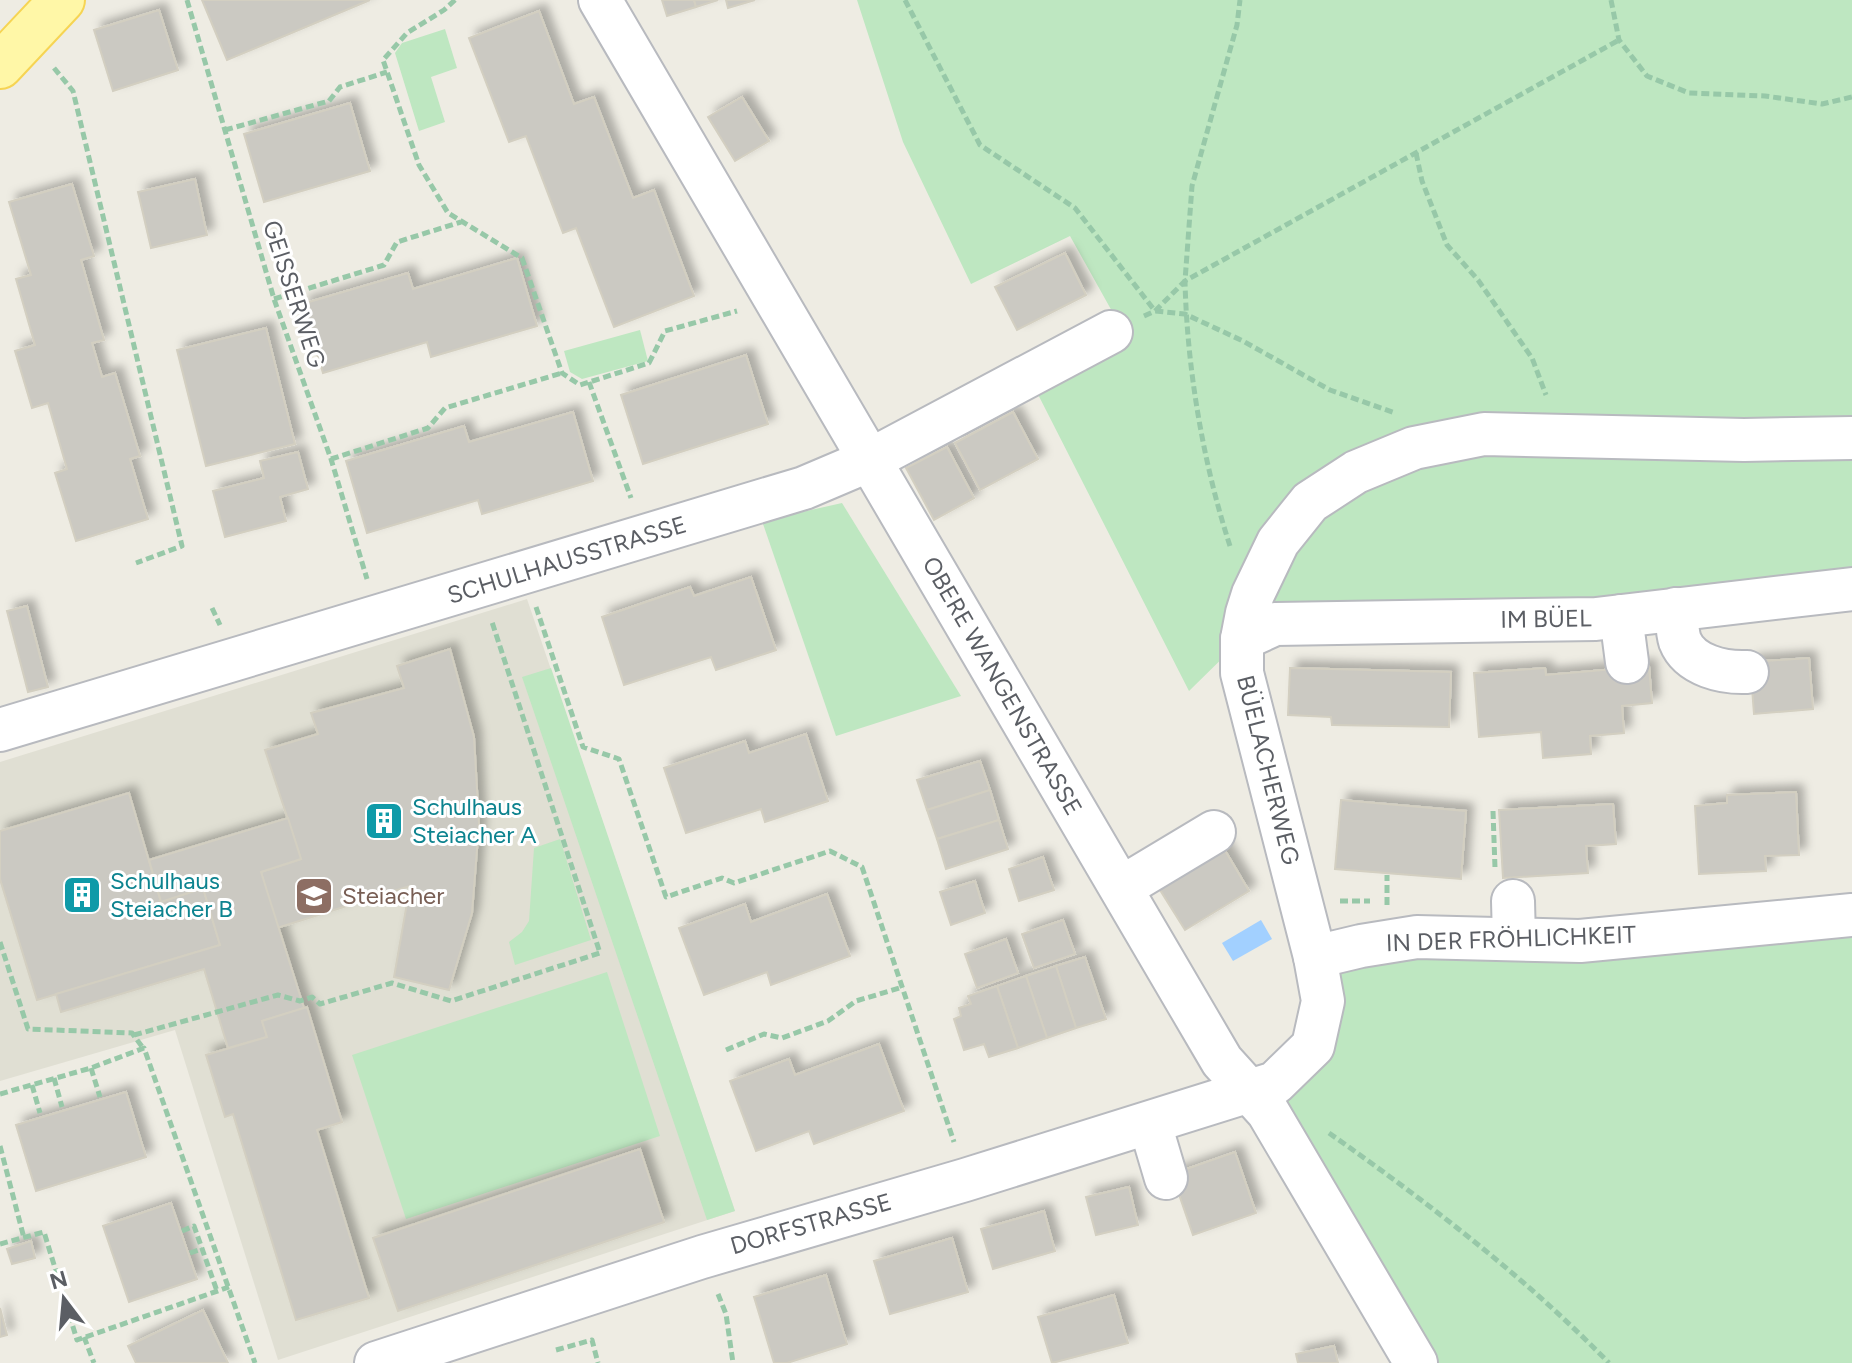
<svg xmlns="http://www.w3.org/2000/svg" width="1852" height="1363" viewBox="0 0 1852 1363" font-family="Figtree,sans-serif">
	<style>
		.education { fill: #e0dfd3 }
		.green { fill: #bee7c1 }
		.water { fill: #a2d0ff }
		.building { fill: #cbc9c2; stroke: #d3cfc1; stroke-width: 2; filter: url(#shadow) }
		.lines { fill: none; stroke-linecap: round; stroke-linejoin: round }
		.minor-casing { stroke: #b8babf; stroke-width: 46 }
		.major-casing { stroke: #f6d453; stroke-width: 48 }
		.path { stroke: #97c8a8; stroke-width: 5; stroke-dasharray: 8 4; stroke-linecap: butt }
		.minor { stroke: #fff; stroke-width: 42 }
		.major { stroke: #fff7a7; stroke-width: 44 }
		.labels { text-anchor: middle; stroke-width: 6; stroke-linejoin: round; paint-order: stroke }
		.street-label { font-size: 24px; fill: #5b5e64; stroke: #fff }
		.culture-label { font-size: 24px; fill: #0d838f; stroke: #fff; text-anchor: start }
		.education-label { font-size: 24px; fill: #785e54; stroke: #fff; text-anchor: start }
	</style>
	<defs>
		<filter id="shadow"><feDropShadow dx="7" dy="-7" stdDeviation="4" flood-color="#0004"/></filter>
	</defs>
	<rect width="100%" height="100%" fill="#eeece3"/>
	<polygon class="education" points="527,599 735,1211 278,1360 175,1030 0,1081 0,762"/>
	<g class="green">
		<polygon points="857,0 1852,0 1852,589 1242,639 1189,691 1022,363 1113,313 1070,236 971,284 903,142"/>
		<polygon points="445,29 457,68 431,77 445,122 419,131 395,53 402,43"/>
		<polygon points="640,330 648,361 582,379 570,372 564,351"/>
		<polygon points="842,503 961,696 836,736 762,521"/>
		<polygon points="551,668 735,1211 707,1220 522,677"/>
		<polygon points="560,839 591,940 515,965 509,942 522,932 529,921 534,848"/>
		<polygon points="1852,915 1852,1363 1416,1363 1275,1083 1283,1078 1315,957"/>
		<polygon points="607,972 660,1136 406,1219 352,1055"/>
	</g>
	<polygon class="water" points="1261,920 1272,939 1233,961 1222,943"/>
	<g class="building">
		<polygon points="202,0 370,0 227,60"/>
		<polygon points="662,0 694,0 696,7 667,16"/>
		<polygon points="694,0 718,0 696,7"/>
		<polygon points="726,0 755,0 728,8"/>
		<polygon points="159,10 178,70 113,91 94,30"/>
		<polygon points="539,11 574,104 594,97 633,198 654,190 694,296 614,327 576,228 563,233 526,136 509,142 469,38"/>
		<polygon points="742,97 769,141 735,161 708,117"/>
		<polygon points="350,103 370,171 264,202 244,134"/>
		<polygon points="195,179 207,235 151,248 138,192"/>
		<polygon points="72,184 94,256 81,260 104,340 92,343 102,377 115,373 140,456 130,459 148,519 76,541 55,473 67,469 48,403 32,408 15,351 35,345 16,279 31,275 9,202"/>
		<polygon points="1065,253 1086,295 1017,330 995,287"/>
		<polygon points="517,258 537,326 431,357 427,342 323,373 302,304 408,273 413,289"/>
		<polygon points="266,328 295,444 206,466 177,350"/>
		<polygon points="746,355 768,424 643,464 621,395"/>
		<polygon points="573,412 593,481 482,514 478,500 367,533 346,461 464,426 469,442"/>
		<polygon points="1013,412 1038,459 980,490 955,443"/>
		<polygon points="947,447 974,498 934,520 906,468"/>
		<polygon points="298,452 308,489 280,497 286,521 225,537 213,491 264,478 260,461"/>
		<polygon points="751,577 776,650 716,670 711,657 624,685 602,617 690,587 694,596"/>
		<polygon points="27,606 48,687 28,692 7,611"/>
		<polygon points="450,649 474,737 479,824 472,913 449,990 394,977 410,886 277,928 261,872 301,859 265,750 318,734 311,713 404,688 397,666"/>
		<polygon points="1809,658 1813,709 1754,714 1750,662"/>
		<polygon points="1649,666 1652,703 1622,706 1624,733 1590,736 1591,754 1543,758 1541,732 1479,737 1474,673 1545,668 1546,675"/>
		<polygon points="1290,668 1451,672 1449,727 1332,725 1331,717 1288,715"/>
		<polygon points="806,734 828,801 765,822 761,809 686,833 664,768 745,741 749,753"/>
		<polygon points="980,761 990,790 927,810 917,780"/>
		<polygon points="990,790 999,820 937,839 927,810"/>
		<polygon points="1796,792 1799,855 1765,856 1766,871 1699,874 1695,806 1727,803 1727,795"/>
		<polygon points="129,793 161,902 203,888 220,945 37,1000 0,879 0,831"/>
		<polygon points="1341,800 1466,811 1461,879 1335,869"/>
		<polygon points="1613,804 1616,844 1586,846 1588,873 1503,878 1499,810"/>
		<polygon points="288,818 301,859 261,872 304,1008 262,1021 267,1037 228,1048 204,969 61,1012 56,994 220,945 203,888 161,902 149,860"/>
		<polygon points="999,820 1008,849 946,869 937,839"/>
		<polygon points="1220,842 1249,891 1185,930 1155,882"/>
		<polygon points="1043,857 1054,890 1019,901 1009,869"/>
		<polygon points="975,881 985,913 951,925 940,892"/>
		<polygon points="827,894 850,956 771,985 767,972 704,995 679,928 745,904 751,922"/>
		<polygon points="1063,920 1075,954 1034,968 1022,934"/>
		<polygon points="1006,939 1018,973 977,988 965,954"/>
		<polygon points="1085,957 1106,1019 1076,1028 1056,966"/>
		<polygon points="1056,966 1076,1028 1047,1038 1026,976"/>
		<polygon points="1026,976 1047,1038 1018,1048 997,986"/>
		<polygon points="997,986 1018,1048 989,1057 984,1044 964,1050 954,1019 961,1016 959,1008 971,1004 968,996"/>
		<polygon points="307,1007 342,1122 317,1130 369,1298 296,1320 233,1114 225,1117 206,1055 267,1037 262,1021"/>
		<polygon points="879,1044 904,1111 814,1144 809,1131 756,1151 730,1081 789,1059 795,1075"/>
		<polygon points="126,1092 146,1157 36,1191 16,1125"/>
		<polygon points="640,1149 664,1222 398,1311 373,1238"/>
		<polygon points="1235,1152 1256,1213 1193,1235 1172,1174"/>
		<polygon points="1129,1187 1138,1225 1096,1235 1086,1197"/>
		<polygon points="171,1203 197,1279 129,1302 103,1226"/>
		<polygon points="1044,1211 1055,1251 993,1269 981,1229"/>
		<polygon points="952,1238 968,1292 890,1314 874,1261"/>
		<polygon points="31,1241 35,1258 12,1264 7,1249"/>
		<polygon points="826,1275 847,1344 787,1363 774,1363 754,1297"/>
		<polygon points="1114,1295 1128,1343 1052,1363 1038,1317"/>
		<polygon points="0,1308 7,1335 0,1337"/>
		<polygon points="203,1310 228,1363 136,1363 128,1346"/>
		<polygon points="1334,1346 1338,1363 1298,1363 1296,1354"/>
	</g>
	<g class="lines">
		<g class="minor-casing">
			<g id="minor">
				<polyline points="600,0 1222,1061 1268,1112 1416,1363"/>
				<path d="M 1676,609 C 1677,619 1677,632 1680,641 C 1690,666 1724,673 1747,672"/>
				<polyline points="1621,616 1627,662"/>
				<polyline points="1242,639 1275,624 1596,619 1852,589"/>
				<polyline points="0,730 804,488 870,460 1111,332"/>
				<polyline points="1120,885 1134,880 1214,832"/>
				<polyline points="1513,901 1514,939"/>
				<polyline points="1315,957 1361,946 1417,937 1580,941 1852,915"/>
				<polyline points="1150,1124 1166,1178"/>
				<polyline points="376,1363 702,1257 965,1180 1275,1083 1313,1046 1323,1001 1315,957 1242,673 1242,639 1247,613 1253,594 1278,542 1310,502 1356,472 1414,448 1484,434 1744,440 1852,438"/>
			</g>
		</g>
		<g class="major-casing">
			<polyline id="major" points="0,66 62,0"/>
		</g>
		<g class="path">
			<polyline points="187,0 274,299 331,459 367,579"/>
			<polyline points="455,0 444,10 407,33 383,60 419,165 448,213 522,258 562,373 580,385 649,363 665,331 737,311"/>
			<polyline points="905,0 980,145 1075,208 1155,311 1185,314 1243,341 1330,390 1395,413"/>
			<polyline points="1611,0 1619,40 1647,76 1689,93 1765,96 1822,104 1852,97"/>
			<polyline points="54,68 73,91 182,546 136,563"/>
			<polyline points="225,130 329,101 340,87 387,72"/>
			<polyline points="1416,153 1422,181 1447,245 1478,280 1532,358 1546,395"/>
			<polyline points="274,299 384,265 397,242 461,222"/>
			<polyline points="1144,316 1155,311 1185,281 1192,186 1237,25 1240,0"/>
			<polyline points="589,382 631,498"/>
			<polyline points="331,459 428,428 445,408 562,373"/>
			<path d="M 1230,546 C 1203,463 1187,368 1185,281 L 1619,40"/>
			<polyline points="536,607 583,747 619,759 666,897 722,878 734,883 830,851 862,867 954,1142"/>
			<polyline points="212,608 220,625"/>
			<polyline points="1493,811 1495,868"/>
			<polyline points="1340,901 1370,901"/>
			<polyline points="1387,905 1387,875"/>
			<polyline points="0,942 28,1029 132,1033 143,1048"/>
			<polyline points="134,1035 278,995 300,1001 312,997 320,1004 392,983 451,1001 600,953 492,622"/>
			<polyline points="726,1050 764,1034 782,1038 828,1021 856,1001 903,987"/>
			<polyline points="91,1068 100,1097"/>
			<polyline points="54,1078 62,1107"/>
			<polyline points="32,1085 40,1113"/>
			<polyline points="0,1094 91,1068 144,1048 255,1363"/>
			<path d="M 1329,1133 C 1427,1202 1524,1276 1609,1363"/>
			<polyline points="0,1146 24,1238"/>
			<polyline points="182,1231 194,1226 217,1291"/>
			<polyline points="0,1244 44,1232 77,1340 229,1287"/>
			<polyline points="190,1253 202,1249"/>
			<polyline points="718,1294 726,1314 733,1363"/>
			<polyline points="84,1337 94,1363"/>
			<polyline points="556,1350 592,1340 598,1363"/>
		</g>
		<use href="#minor" class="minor"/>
		<use href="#major" class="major"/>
	</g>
	<defs>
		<g id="building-square" transform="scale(2)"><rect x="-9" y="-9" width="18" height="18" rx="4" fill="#0f9aa8" stroke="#fff"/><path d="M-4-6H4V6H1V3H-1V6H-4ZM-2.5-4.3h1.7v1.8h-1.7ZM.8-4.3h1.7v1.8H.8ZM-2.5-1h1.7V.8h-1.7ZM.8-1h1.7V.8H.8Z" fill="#fff"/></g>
		<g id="school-square" transform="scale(2)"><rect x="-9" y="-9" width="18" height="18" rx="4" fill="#8d6e63" stroke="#fff"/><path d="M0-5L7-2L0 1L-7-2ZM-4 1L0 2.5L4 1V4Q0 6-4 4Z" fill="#fff"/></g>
	</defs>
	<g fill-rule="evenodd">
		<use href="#building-square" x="384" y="821"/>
		<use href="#building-square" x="82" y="895"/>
		<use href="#school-square" x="314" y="896"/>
	</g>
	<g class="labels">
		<g class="street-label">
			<text transform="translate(294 294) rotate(72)" y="8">GEISSERWEG</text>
			<text transform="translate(567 560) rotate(-17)" y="8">SCHULHAUSSTRASSE</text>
			<text transform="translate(1546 619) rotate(-1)" y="8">IM BÜEL</text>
			<text transform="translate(1002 686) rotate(60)" y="8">OBERE WANGENSTRASSE</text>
			<text transform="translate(1268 770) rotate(76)" y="8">BÜELACHERWEG</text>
			<text transform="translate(1511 939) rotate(-2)" y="8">IN DER FRÖHLICHKEIT</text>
			<text transform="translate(811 1224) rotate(-16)" y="8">DORFSTRASSE</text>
		</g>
		<g class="culture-label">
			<text x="412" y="815">Schulhaus<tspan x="412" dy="28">Steiacher A</tspan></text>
			<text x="110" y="889">Schulhaus<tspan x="110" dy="28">Steiacher B</tspan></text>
		</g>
		<g class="education-label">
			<text x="342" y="904">Steiacher</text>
		</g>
	</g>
	<g transform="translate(64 1299) rotate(344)" stroke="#ffffff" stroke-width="6" paint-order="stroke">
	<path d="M0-6L14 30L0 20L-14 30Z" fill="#5b5e64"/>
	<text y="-12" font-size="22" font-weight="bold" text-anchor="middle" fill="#5b5e64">N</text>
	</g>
</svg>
